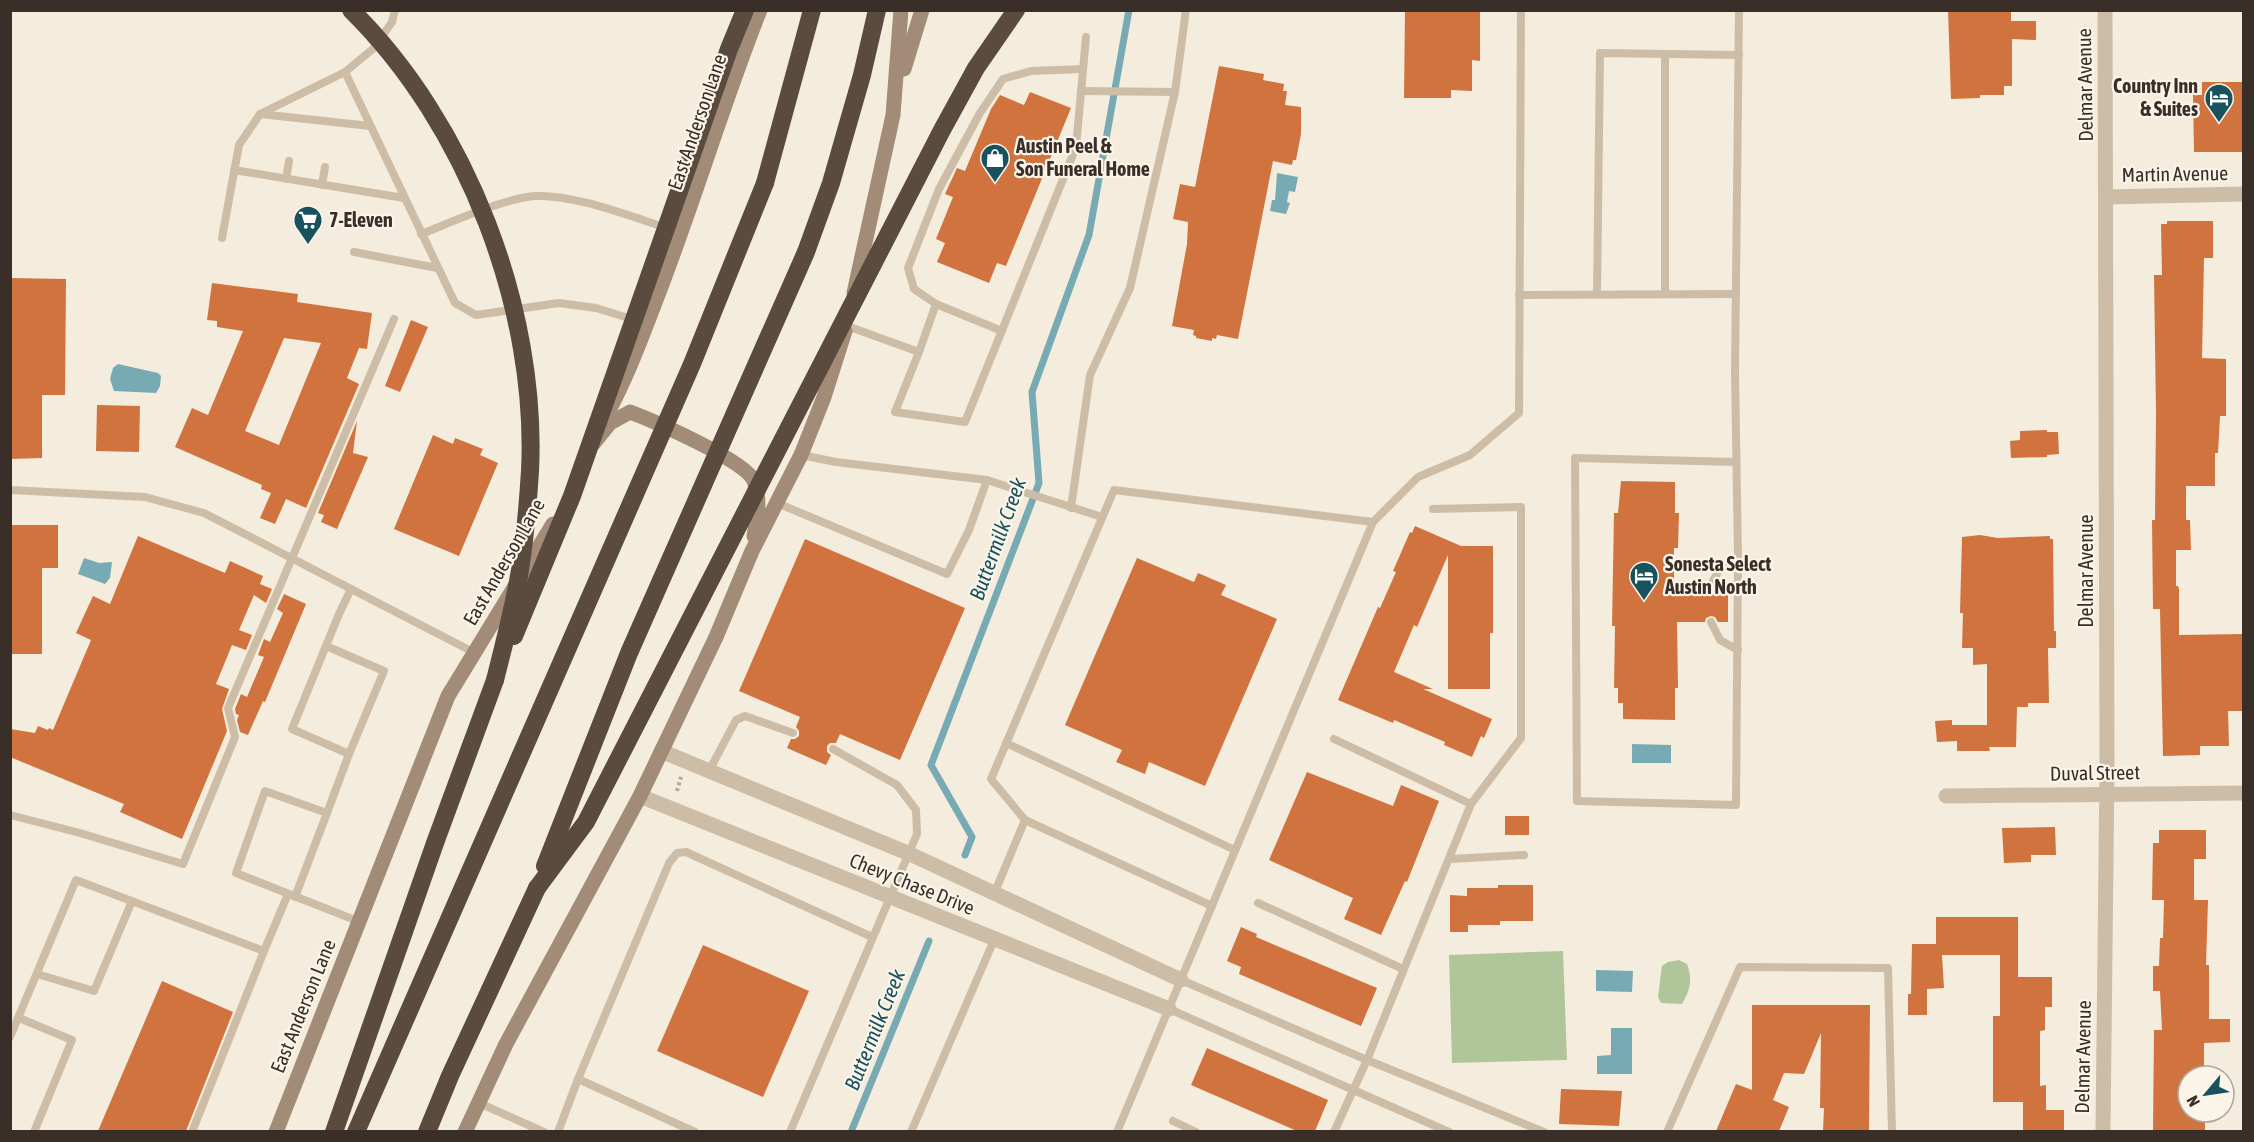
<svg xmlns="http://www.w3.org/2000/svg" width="2254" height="1142" viewBox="0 0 2254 1142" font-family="'Asap Condensed',sans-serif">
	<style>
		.green { fill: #b1c59a }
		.water { fill: #78aab4 }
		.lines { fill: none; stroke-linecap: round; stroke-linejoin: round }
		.stream { stroke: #78aab4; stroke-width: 7 }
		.building { fill: #d0733e; fill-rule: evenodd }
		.path { stroke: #baa790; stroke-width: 4; stroke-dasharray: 3 3; stroke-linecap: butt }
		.service { stroke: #cebda6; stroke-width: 8 }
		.minor { stroke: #cebda6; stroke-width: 15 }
		.secondary { stroke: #a28c77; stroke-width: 15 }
		.motorway { stroke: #5b4a3e; stroke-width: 18 }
		.motorway-bridge { stroke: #5b4a3e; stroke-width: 18 }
		.labels { text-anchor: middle; stroke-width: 4.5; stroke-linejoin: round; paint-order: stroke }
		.street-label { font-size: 20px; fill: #392f28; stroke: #fbf5e9 }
		.poi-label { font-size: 20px; font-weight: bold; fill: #392f28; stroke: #fbf5e9; text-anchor: start }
		.water-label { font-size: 21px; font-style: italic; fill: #19525f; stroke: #fbf5e9 }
	</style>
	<rect width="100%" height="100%" fill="#f4ecdc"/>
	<g class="green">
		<polygon points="1563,951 1567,1060 1452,1063 1449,955"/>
		<path d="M 1679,960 L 1687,964 C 1693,980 1690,990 1682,1004 L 1661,1003 L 1658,997 L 1662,966 L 1668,962 Z"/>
	</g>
	<g class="water">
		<polygon points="1277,173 1298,177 1295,192 1289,191 1287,202 1290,203 1286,214 1270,211 1272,200 1275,200"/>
		<polygon points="118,364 158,373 161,376 160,386 156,393 114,391 110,379 113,368"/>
		<polygon points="84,558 99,563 112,562 110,578 105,584 78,574"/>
		<polygon points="1632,744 1671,745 1671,763 1632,763"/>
		<polygon points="1596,970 1633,971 1632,992 1596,991"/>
		<polygon points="1611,1028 1632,1028 1632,1074 1597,1074 1597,1056 1611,1055"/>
	</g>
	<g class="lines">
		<g class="stream">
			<polyline points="965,855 972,837 931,765 1039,483 1032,392 1089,235 1129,10"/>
			<polyline points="851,1132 929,941"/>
		</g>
	</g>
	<g class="building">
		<polygon points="1405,10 1480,10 1480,61 1472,60 1472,91 1451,90 1451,98 1404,98"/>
		<polygon points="1948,10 2011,10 2011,21 2036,21 2036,40 2012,39 2012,86 2004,86 2004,95 1980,95 1980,98 1951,99"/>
		<polygon points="1219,66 1264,74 1263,80 1284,84 1283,91 1287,91 1285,105 1301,107 1301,134 1296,160 1293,160 1292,165 1273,161 1238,339 1217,335 1216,339 1212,338 1212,341 1196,338 1196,336 1193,335 1194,330 1172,326 1187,244 1188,222 1173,219 1180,184 1195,187"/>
		<polygon points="2202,82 2244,82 2244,152 2194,152 2193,95 2202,95"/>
		<polygon points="1030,92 1071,108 1006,266 997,263 989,283 937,262 945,243 936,239 953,197 945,194 957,168 965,171 991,109 1000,95 1024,105"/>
		<polygon points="2167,221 2213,221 2213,258 2204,258 2202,358 2226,359 2226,416 2220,416 2218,453 2215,453 2215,486 2186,486 2186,520 2190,520 2191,550 2176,550 2176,586 2178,586 2179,589 2179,635 2244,634 2244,711 2228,711 2229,746 2200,746 2200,755 2163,756 2160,609 2153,609 2152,520 2155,520 2156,412 2154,275 2162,275 2161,224 2167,224"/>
		<polygon points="10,278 66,279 65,395 42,395 42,458 10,459"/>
		<path d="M 212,283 L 298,294 L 297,302 L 372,313 L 367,349 L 359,348 L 347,378 L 359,384 L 306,508 L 286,499 L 275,524 L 260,518 L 271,493 L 261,489 L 262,485 L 175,447 L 192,408 L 208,415 L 243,331 L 217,327 L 217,321 L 207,320 ZM 284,338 L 321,343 L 279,445 L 245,431 Z"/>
		<polygon points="411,320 428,327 400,392 385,386"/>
		<polygon points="97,405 140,406 139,452 96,451"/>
		<polygon points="357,421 353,453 368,457 337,529 321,522 324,515 318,513"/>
		<polygon points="2047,430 2047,432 2058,432 2059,454 2047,455 2047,457 2011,458 2010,441 2020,440 2020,431"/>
		<polygon points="433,435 453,444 455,438 483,449 480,455 498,463 459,556 394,529"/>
		<polygon points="1621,481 1675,482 1675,513 1679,513 1678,548 1674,548 1674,585 1705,585 1706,589 1711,591 1715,590 1718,585 1728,585 1728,622 1718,622 1715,617 1711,616 1706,618 1705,622 1677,622 1678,688 1675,688 1675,720 1623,719 1623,703 1618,703 1618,688 1614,688 1615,626 1612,626 1614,513 1618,513"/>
		<polygon points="10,525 58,525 58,568 42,568 42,654 10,654"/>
		<polygon points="1415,526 1461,546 1493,546 1493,633 1490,633 1490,689 1448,689 1448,555 1417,627 1414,625 1394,672 1433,689 1423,689 1492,719 1484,738 1481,736 1472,757 1444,745 1445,742 1394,720 1393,723 1338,700 1378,607 1380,608 1396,572 1393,571 1410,532 1412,533"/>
		<polygon points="1980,535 1998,538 2050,536 2050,539 2053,539 2054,631 2056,631 2056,648 2048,648 2049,703 2028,703 2028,707 2017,707 2016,747 1989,747 1990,751 1957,751 1957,741 1937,742 1935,721 1952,720 1952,725 1987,725 1987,664 1973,665 1973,648 1962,648 1963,613 1960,613 1962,537"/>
		<polygon points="138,536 225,573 230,561 263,576 260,584 272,589 266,603 254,595 239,630 252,635 246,650 232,645 216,684 229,689 222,709 227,731 182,839 120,812 124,804 10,757 10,729 35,733 38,726 48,730 49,728 53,730 91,640 76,633 93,596 110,604"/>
		<polygon points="805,539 965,608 900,760 840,734 836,743 830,743 827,746 827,752 831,755 826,765 787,748 791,739 795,739 799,736 799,731 796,727 800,717 739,691"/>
		<polygon points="1137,558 1194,582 1198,573 1226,585 1221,595 1277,619 1205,786 1149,762 1145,774 1116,762 1122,750 1065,725"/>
		<polygon points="284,594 306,604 265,702 263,701 248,735 240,732 237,720 239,715 236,714 235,709 241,694 247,697 264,657 258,655 264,639 270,642 283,613 277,609"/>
		<polygon points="1307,772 1393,806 1401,785 1439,801 1407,882 1405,881 1381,935 1344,919 1353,898 1269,860"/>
		<rect x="1505" y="816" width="24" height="19"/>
		<polygon points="2055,827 2056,855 2031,855 2031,862 2004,863 2002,828"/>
		<polygon points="2159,830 2206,830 2206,859 2194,859 2194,900 2208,900 2206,965 2209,965 2209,1019 2230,1019 2230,1042 2204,1043 2204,1076 2188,1076 2188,1112 2205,1112 2205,1131 2153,1131 2154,1030 2162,1030 2160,991 2153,991 2153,966 2159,966 2160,938 2163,938 2164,900 2152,900 2153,843 2159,843"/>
		<polygon points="1498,885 1533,885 1533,921 1500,921 1500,925 1468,925 1468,932 1450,932 1450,895 1467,896 1467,888 1498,888"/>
		<polygon points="1936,917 2018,917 2018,977 2052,977 2052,1007 2045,1007 2045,1030 2040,1031 2040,1086 2046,1085 2046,1110 2064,1110 2064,1131 2023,1131 2023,1102 1993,1102 1993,1016 2000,1016 2000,955 1942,955 1944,988 1927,989 1927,1015 1908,1015 1908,994 1911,994 1912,944 1936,944"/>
		<polygon points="1241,927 1257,934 1256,937 1377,988 1361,1026 1239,974 1241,967 1227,961"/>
		<polygon points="703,945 809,991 763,1097 657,1051"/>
		<polygon points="162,981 233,1012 186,1131 98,1131"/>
		<polygon points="1752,1005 1870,1005 1869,1131 1823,1131 1824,1108 1820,1108 1821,1033 1804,1074 1784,1073 1773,1100 1789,1107 1779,1131 1716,1131 1736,1084 1752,1090"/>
		<polygon points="1207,1048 1328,1100 1315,1131 1297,1131 1191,1085"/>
		<polygon points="1561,1089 1622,1091 1619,1126 1559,1124"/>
	</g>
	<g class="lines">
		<polyline class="path" points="677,791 681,777"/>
		<g class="service">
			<polyline points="1665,54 1665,294"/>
			<polyline points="345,72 455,303 476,315 559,303 596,308 635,320"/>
			<polyline points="1081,91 1175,92"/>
			<polyline points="260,114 370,126"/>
			<polyline points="234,170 404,198"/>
			<polyline points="286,179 289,161"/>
			<polyline points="322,185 325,167"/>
			<path d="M 421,234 C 452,222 503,199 534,196 C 574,194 629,216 667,228"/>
			<polyline points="222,238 239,145 260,114 345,72 374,48 392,22 395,10"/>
			<polyline points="354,252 437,268"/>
			<polyline points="1597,294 1600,53 1739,55"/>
			<polyline points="1519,295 1736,294"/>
			<polyline points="847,326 919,352 936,304"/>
			<polyline points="1002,331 936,304 914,289 908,268 939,189 980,113 1003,79 1031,71 1083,69"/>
			<polyline points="919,352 895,412 965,422 1076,147 1086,37"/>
			<polyline points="801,455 836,462 987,480 1102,517"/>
			<polyline points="1736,462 1575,458 1577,801 1736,805 1738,558 1735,372 1739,10"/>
			<polyline points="10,490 145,497 204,513 475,653"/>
			<polyline points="777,503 947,574 969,530 987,480"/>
			<polyline points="1071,508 1090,375 1130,288 1175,92 1186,10"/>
			<polyline points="1711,585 1719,570 1738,558"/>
			<polyline points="351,589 339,614 292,729 349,754 327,813 265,791 236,873 360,922"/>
			<polyline points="1711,622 1720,640 1738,650"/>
			<polyline points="326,646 384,671 349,754"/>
			<polyline points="1334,739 1471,804"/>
			<polyline points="1006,743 1235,850"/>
			<polyline points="709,771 736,720 745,716 793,733"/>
			<polyline points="10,815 80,833 183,864 235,737 228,708 394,319"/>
			<polyline points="1450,859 1524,855"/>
			<polyline points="994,894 1025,820"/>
			<polyline points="295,897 327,813"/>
			<polyline points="1258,903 1403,969"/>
			<polyline points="1212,906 1025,820 991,779 1114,490 1373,522"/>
			<polyline points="264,951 288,894"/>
			<polyline points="37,974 94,991 132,901"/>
			<polyline points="1181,980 1367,1060 1544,1132"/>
			<polyline points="1169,1009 1449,1132"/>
			<polyline points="19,1018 72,1040 34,1132"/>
			<polyline points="10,1037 76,880 264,951 192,1132"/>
			<polyline points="578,1079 695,1132"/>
			<polyline points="477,1102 544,1132"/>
			<polyline points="1173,1121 1196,1132"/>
			<polyline points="558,1132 578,1079 669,863 677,853 686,852 872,937"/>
			<polyline points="790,1132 917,834 916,810 897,785 833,749"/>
			<polyline points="911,1132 994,940"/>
			<polyline points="1117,1132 1373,522 1418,477 1470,455 1519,413 1521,10"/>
			<polyline points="1334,1132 1367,1060 1471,804 1521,738 1521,507 1433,509"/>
			<polyline points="1667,1132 1740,967 1888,968 1892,1132"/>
		</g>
		<g class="minor">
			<polyline points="2107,197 2244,194"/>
			<polyline points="661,751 910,854 1181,980"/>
			<polyline points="640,796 1169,1009"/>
			<polyline points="1946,796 2244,793"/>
			<polyline points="2103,1132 2107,768 2105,10"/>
		</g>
		<g class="secondary">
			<polyline points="904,69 922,10"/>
			<polyline points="854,293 893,115 901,10"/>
			<path d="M 607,414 C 627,377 641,339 656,300 C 693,205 722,106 760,10"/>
			<path d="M 593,444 L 610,423 L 630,412 C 654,421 746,461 754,481 C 761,499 757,518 754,536"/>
			<polyline points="276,1132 448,696 553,524"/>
			<polyline points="465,1132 506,1044 640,796 716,637 752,551 801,455 824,397 845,331"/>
		</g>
		<g class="motorway">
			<polyline points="765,183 812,10"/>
			<polyline points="334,1132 435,843 495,680"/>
			<polyline points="427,1132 450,1076 537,888"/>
		</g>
		<g class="motorway-bridge">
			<path d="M 351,10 C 467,124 538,310 530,471 C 528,503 525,538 520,570 C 514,607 504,644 495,680"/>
			<polyline points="514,636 572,496 729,49 745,10"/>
			<polyline points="545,866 629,653 806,252 831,183 862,75 877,10"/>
			<polyline points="537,888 586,822 942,130 976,68 1016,10"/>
			<polyline points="356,1132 692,364 765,183"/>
		</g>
	</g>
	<defs>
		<g id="hotel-pin" transform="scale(1.5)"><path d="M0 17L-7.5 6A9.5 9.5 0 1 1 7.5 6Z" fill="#19525f" stroke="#fbf5e9"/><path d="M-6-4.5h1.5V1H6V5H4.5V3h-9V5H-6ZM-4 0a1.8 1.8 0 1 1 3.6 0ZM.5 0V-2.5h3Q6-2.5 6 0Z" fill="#fff"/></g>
		<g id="shop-pin" transform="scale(1.5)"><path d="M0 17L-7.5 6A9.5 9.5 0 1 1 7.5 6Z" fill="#19525f" stroke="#fbf5e9"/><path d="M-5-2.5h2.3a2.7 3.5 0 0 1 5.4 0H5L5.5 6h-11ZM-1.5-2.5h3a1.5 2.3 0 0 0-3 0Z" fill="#fff"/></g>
		<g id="supermarket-pin" transform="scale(1.5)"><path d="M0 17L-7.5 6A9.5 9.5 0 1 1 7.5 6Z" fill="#19525f" stroke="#fbf5e9"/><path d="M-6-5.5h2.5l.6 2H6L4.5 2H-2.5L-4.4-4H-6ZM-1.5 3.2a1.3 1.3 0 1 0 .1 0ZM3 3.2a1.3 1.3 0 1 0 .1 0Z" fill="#fff"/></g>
	</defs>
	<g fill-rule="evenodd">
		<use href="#hotel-pin" x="2219" y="98"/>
		<use href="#shop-pin" x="995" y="158"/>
		<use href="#supermarket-pin" x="308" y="220"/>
		<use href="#hotel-pin" x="1644" y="576"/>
	</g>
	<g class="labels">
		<g class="street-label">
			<text transform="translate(2085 85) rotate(-91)" y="7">Delmar Avenue</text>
			<text transform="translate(697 122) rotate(-71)" y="7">East Anderson Lane</text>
			<text transform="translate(2175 174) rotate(-1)" y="7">Martin Avenue</text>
			<text transform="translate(504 562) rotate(-60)" y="7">East Anderson Lane</text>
			<text transform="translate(2086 571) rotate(-90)" y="7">Delmar Avenue</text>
			<text transform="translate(2095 773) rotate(-1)" y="7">Duval Street</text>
			<text transform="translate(912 884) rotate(22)" y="7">Chevy Chase Drive</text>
			<text transform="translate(303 1006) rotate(-68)" y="7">East Anderson Lane</text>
			<text transform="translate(2083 1057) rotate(-89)" y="7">Delmar Avenue</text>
		</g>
		<g class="poi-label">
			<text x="2198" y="93" text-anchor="end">Country Inn<tspan x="2198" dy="23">&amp; Suites</tspan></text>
			<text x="1016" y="153">Austin Peel &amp;<tspan x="1016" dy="23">Son Funeral Home</tspan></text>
			<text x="329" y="227">7-Eleven</text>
			<text x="1665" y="571">Sonesta Select<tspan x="1665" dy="23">Austin North</tspan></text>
		</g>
		<g class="water-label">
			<text transform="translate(998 539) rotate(-70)" y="7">Buttermilk Creek</text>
			<text transform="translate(875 1030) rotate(-68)" y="7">Buttermilk Creek</text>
		</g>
	</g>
	<rect width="2254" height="1142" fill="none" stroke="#392f28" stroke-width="24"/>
	<g transform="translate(2206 1094) rotate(241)"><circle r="28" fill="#fbf5e9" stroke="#ada69c" stroke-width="1.5"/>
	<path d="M0-4.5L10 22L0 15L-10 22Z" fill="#19525f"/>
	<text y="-9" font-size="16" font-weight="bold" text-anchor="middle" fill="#392f28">N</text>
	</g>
</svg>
